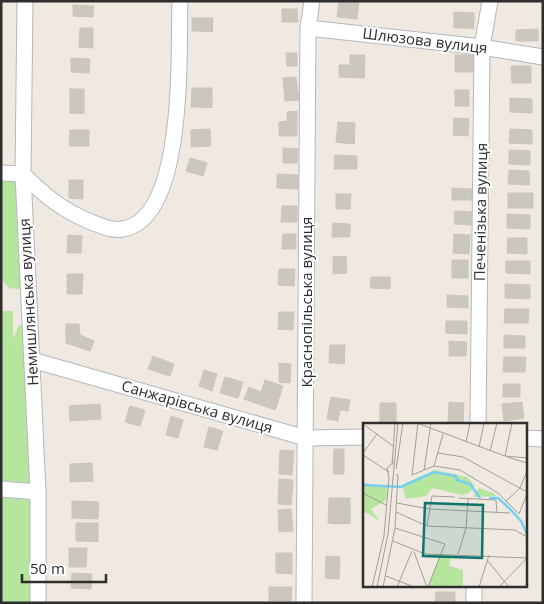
<svg xmlns="http://www.w3.org/2000/svg" width="544" height="604" viewBox="0 0 544 604" font-family="'Open Sans',sans-serif">
	<style>
		.green { fill: #b6e59e }
		.shadow { fill: #0003 }
		.building { fill: #cbc7bf; stroke: #cbc5ba }
		.lines { fill: none; stroke-linecap: round; stroke-linejoin: round }
		.minor-casing { stroke: #b4b7c1; stroke-width: 17 }
		.minor { stroke: #fff; stroke-width: 15 }
		.labels { text-anchor: middle; stroke-width: 4; stroke-linejoin: round; paint-order: stroke }
		.street-label { font-size: 15px; fill: #2e2e2e; stroke: #fff }
		.inset-river { fill: none; stroke: #75cff0; stroke-width: 2.5 }
		.inset-road { fill: none; stroke: #a29e99; stroke-width: 1 }
		.view { fill: #0f766e; fill-opacity: 0.15; stroke: #0f766e; stroke-width: 2.5 }
		.inset-edge { fill: none; stroke: #2e2e2e; stroke-width: 2.5 }
	</style>
	<rect width="100%" height="100%" fill="#efe9e1"/>
	<g class="green">
		<polygon points="1,173 23,174 28,282 19,289 9,288 3,281 1,273"/>
		<polygon points="1,311 13,311 13,339 19,325 24,324 38,603 1,603"/>
	</g>
	<g class="shadow">
		<polygon points="93,7 93,17 74,16"/>
		<polygon points="474,14 474,29 455,27"/>
		<polygon points="213,20 213,32 194,31"/>
		<polygon points="93,29 93,48 81,48 80,47"/>
		<polygon points="364,56 365,78 340,77 351,66"/>
		<polygon points="212,90 212,108 193,107"/>
		<polygon points="84,91 84,114 72,113 71,113"/>
		<polygon points="355,124 355,144 338,143 338,142"/>
		<polygon points="529,172 530,185 510,184"/>
		<polygon points="467,322 467,334 447,333"/>
		<polygon points="345,347 345,364 331,363"/>
		<polygon points="282,387 276,410 247,400 262,393"/>
		<polygon points="100,405 101,419 71,421"/>
		<polygon points="344,451 344,474 335,474 335,473"/>
		<polygon points="350,500 350,524 331,524 330,523"/>
		<polygon points="98,525 98,542 78,541"/>
		<polygon points="499,585 519,585 519,587 499,586"/>
	</g>
	<g class="building">
		<polygon points="339,1 359,1 357,19 337,17"/>
		<polygon points="73,5 94,6 93,17 73,16"/>
		<polygon points="282,9 297,9 298,22 282,22"/>
		<polygon points="454,12 474,13 474,28 454,28"/>
		<polygon points="192,18 213,18 212,31 192,31"/>
		<polygon points="80,28 93,28 93,48 79,47"/>
		<polygon points="538,29 538,41 516,41 516,30"/>
		<polygon points="286,53 297,53 297,66 287,66"/>
		<polygon points="350,55 365,55 364,78 339,77 339,65 350,65"/>
		<rect x="455" y="55" width="19" height="17"/>
		<polygon points="71,58 90,59 89,73 71,72"/>
		<polygon points="511,66 531,66 531,83 512,83"/>
		<polygon points="296,77 299,100 285,101 283,78"/>
		<polygon points="192,88 212,88 212,107 191,107"/>
		<rect x="70" y="89" width="14" height="24"/>
		<rect x="455" y="90" width="14" height="16"/>
		<polygon points="510,98 532,99 532,113 510,112"/>
		<polygon points="297,111 297,136 279,136 279,122 287,121 287,112"/>
		<polygon points="454,118 469,119 468,136 453,135"/>
		<polygon points="338,122 355,123 354,143 336,142"/>
		<polygon points="210,129 211,146 191,147 191,130"/>
		<polygon points="510,129 532,130 532,144 509,143"/>
		<polygon points="70,130 89,130 89,146 69,146"/>
		<polygon points="283,148 298,149 297,163 283,163"/>
		<polygon points="509,150 530,151 530,165 509,164"/>
		<polygon points="335,155 357,156 357,169 334,169"/>
		<polygon points="190,158 207,163 203,176 186,171"/>
		<polygon points="509,170 529,171 529,185 508,184"/>
		<polygon points="277,174 298,175 298,189 277,188"/>
		<polygon points="69,180 83,180 83,199 69,198"/>
		<polygon points="452,188 472,189 472,200 452,200"/>
		<rect x="508" y="193" width="25" height="15"/>
		<polygon points="336,194 351,194 350,209 336,209"/>
		<polygon points="282,206 297,206 297,222 281,222"/>
		<polygon points="455,211 472,212 471,225 454,224"/>
		<polygon points="507,214 530,215 530,229 507,228"/>
		<polygon points="333,223 350,224 350,237 332,237"/>
		<polygon points="283,234 296,234 296,249 282,249"/>
		<polygon points="454,234 470,235 469,254 453,253"/>
		<polygon points="68,235 82,236 81,253 67,253"/>
		<polygon points="508,238 527,238 527,254 507,253"/>
		<polygon points="346,256 347,273 333,274 333,257"/>
		<rect x="452" y="260" width="16" height="18"/>
		<polygon points="506,261 530,261 530,274 506,273"/>
		<polygon points="279,269 295,269 294,286 278,285"/>
		<polygon points="67,274 83,274 82,294 67,294"/>
		<polygon points="371,277 390,277 390,289 370,288"/>
		<polygon points="505,284 530,285 530,299 505,298"/>
		<polygon points="447,295 468,296 468,308 447,307"/>
		<polygon points="505,309 529,309 528,323 504,323"/>
		<polygon points="279,312 294,312 293,330 278,329"/>
		<polygon points="446,321 467,321 467,334 446,333"/>
		<polygon points="66,324 79,324 80,335 94,341 90,351 66,343"/>
		<polygon points="504,335 525,336 525,348 504,348"/>
		<polygon points="449,341 467,342 466,356 449,356"/>
		<polygon points="330,345 345,345 344,363 329,363"/>
		<polygon points="153,356 174,364 170,376 148,369"/>
		<polygon points="504,357 526,357 525,372 503,372"/>
		<polygon points="279,363 291,364 290,383 279,382"/>
		<polygon points="204,370 217,374 212,391 199,386"/>
		<polygon points="225,377 243,382 238,398 220,393"/>
		<polygon points="265,380 283,386 275,410 244,399 249,387 261,392"/>
		<rect x="503" y="384" width="17" height="13"/>
		<polygon points="331,397 350,400 348,411 340,410 338,421 327,419"/>
		<polygon points="449,402 464,403 463,423 448,422"/>
		<polygon points="522,402 524,418 504,421 502,404"/>
		<rect x="380" y="403" width="16" height="19"/>
		<polygon points="100,404 101,419 70,421 69,406"/>
		<polygon points="130,406 145,410 140,426 125,422"/>
		<polygon points="171,416 183,420 178,438 166,435"/>
		<polygon points="209,427 223,431 217,450 204,447"/>
		<polygon points="334,449 344,449 344,474 333,474"/>
		<polygon points="280,450 294,451 292,475 279,474"/>
		<polygon points="92,463 93,481 70,482 70,464"/>
		<polygon points="279,479 293,480 291,505 278,504"/>
		<polygon points="329,498 350,498 350,523 328,523"/>
		<polygon points="72,501 99,502 98,519 72,518"/>
		<polygon points="291,509 293,531 279,532 278,510"/>
		<rect x="76" y="523" width="22" height="18"/>
		<polygon points="69,548 87,548 86,567 69,567"/>
		<polygon points="276,553 292,553 292,574 276,573"/>
		<polygon points="326,556 340,557 339,579 325,578"/>
		<polygon points="72,573 92,574 91,589 71,588"/>
		<polygon points="269,587 292,587 291,601 269,601"/>
		<polygon points="436,592 455,592 455,603 435,603"/>
	</g>
	<g class="lines">
		<g class="minor-casing">
			<g id="minor">
				<polyline points="25,1 23,174 38,492 38,603"/>
				<polyline points="308,28 482,47 543,57"/>
				<path d="M 1,173 L 23,174 C 45,196 62,210 91,222 C 102,226 111,231 123,229 C 187,218 178,50 180,1"/>
				<polyline points="32,360 306,438 364,437"/>
				<polyline points="478,424 482,47 490,1"/>
				<polyline points="525,438 543,439"/>
				<polyline points="1,489 38,492"/>
				<polyline points="304,603 308,28 312,1"/>
				<polyline points="474,603 474,585"/>
			</g>
		</g>
		<use href="#minor" class="minor"/>
	</g>
	<g class="labels">
		<g class="street-label">
			<text transform="translate(425 41) rotate(7)" y="5">Шлюзова вулиця</text>
			<text transform="translate(481 212) rotate(-89)" y="5">Печенізька вулиця</text>
			<text transform="translate(29 302) rotate(-93)" y="5">Немишлянська вулиця</text>
			<text transform="translate(307 302) rotate(-90)" y="5">Краснопільська вулиця</text>
			<text transform="translate(197 407) rotate(16)" y="5">Санжарівська вулиця</text>
		</g>
	</g>
	<g transform="translate(363 423)">
		<rect width="164" height="164" fill="#efe9e1"/>
		<path d="M 72,47 L 104,54 L 112,63 L 106,70 L 99,72 L 69,65 L 63,73 L 43,76 L 39,62 ZM 0,59 L 11,63 L 25,62 L 23,77 L 8,86 L 17,98 L 0,88 ZM 116,65 L 130,70 L 134,73 L 110,74 ZM 77,131 L 88,133 L 86,143 L 100,147 L 100,164 L 65,164 Z" fill="#b6e59e"/>
		<path class="inset-river" d="M 0,62 L 38,64 L 71,49 L 93,53 L 94,57 L 107,61 L 117,75M 126,75 L 135,75 L 146,85 L 158,98 L 164,111"/>
		<path class="inset-road" d="M 54,0 L 142,33 L 164,35M 55,0 L 49,52 L 71,43 L 97,47 L 135,70 L 156,91 L 164,71M 0,1 L 30,23M 103,19 L 107,0M 116,24 L 121,0M 127,28 L 134,0M 0,30 L 14,11M 75,30 L 100,34 L 164,69M 0,32 L 26,49M 142,33 L 149,0M 144,34 L 164,40M 29,42 L 32,0M 71,43 L 80,11M 33,46 L 40,0M 61,47 L 68,0M 0,70 L 23,82M 95,75 L 133,77 L 134,90M 143,78 L 157,65 L 164,48M 34,80 L 66,86 L 147,90M 33,89 L 64,103 L 152,107 L 164,114M 64,103 L 69,73 L 92,74M 32,105 L 82,121 L 65,164M 30,118 L 62,131 L 164,135M 51,129 L 64,164M 95,131 L 103,105 L 105,76M 124,137 L 146,164M 23,153 L 51,164M 9,164 L 21,113 L 26,55 L 24,45 L 32,38M 14,164 L 25,111 L 35,0M 20,164 L 32,105 L 35,52 L 33,52M 34,164 L 49,128M 116,164 L 126,132M 136,164 L 164,135"/>
		<path class="view" d="M 62,80 L 120,82 L 119,135 L 60,133 Z"/>
		<rect width="164" height="164" class="inset-edge"/>
	</g>
	<rect width="544" height="604" fill="none" stroke="#2e2e2e" stroke-width="5"/>
	<path d="M22 574v8h84v-8" fill="none" stroke="#2e2e2e" stroke-width="2.5"/>
	<text x="30" y="574" font-size="15" fill="#2e2e2e" stroke="#ffffff" stroke-width="4" paint-order="stroke">50 m</text>
</svg>
